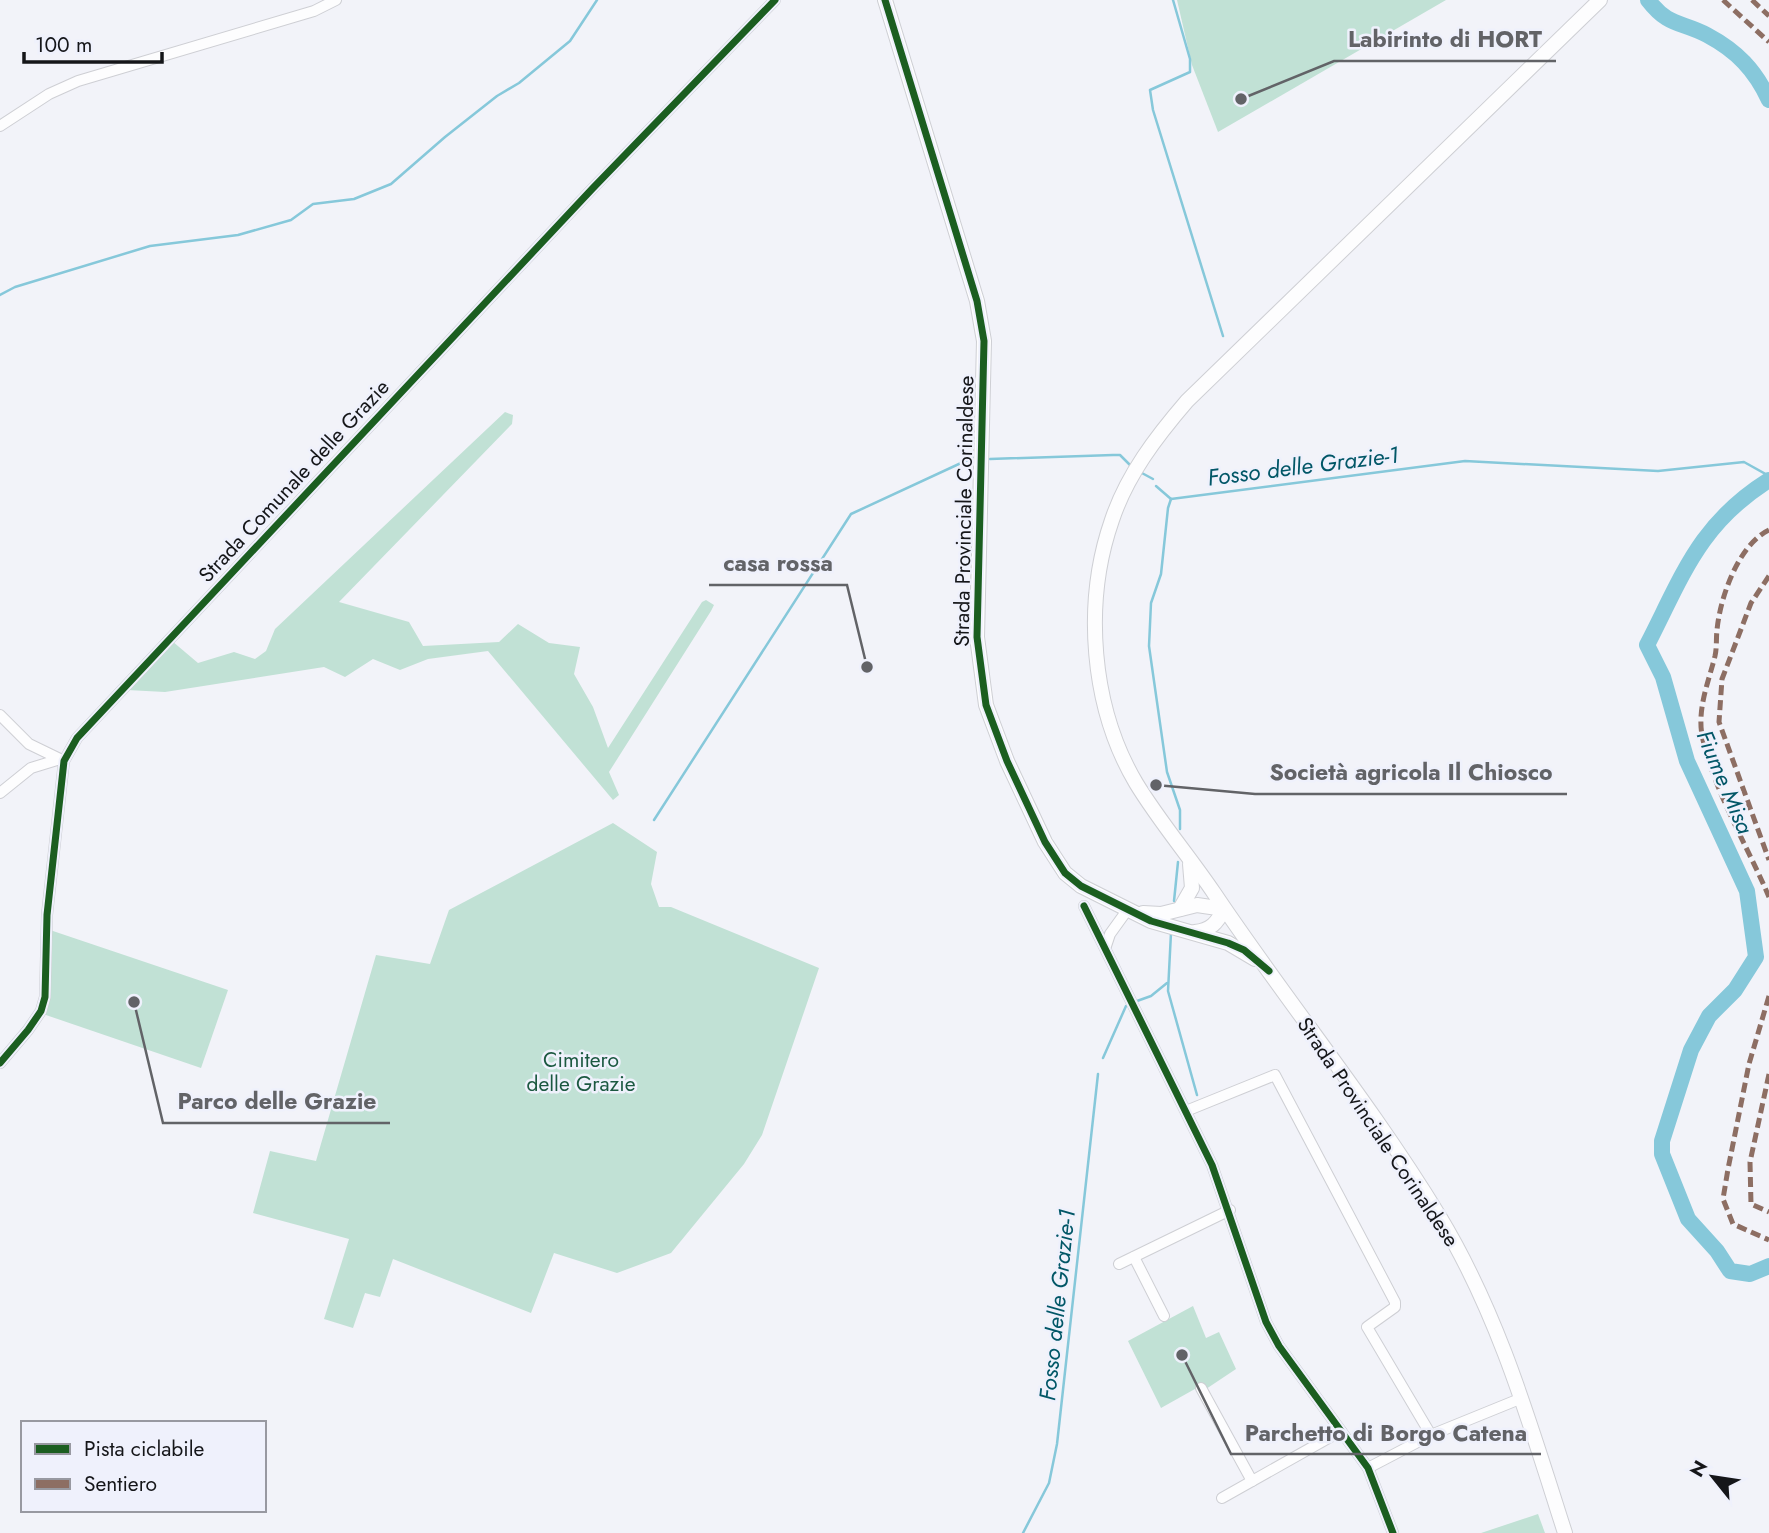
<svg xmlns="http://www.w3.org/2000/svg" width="1769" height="1533" viewBox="0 0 1769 1533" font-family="Jost,sans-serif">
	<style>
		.green { fill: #c1e1d5 }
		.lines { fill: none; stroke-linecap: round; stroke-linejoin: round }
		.stream { stroke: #86c8da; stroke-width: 2.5 }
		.river { stroke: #86c8da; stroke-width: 16 }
		.street-casing { stroke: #cecfd4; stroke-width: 12 }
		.secondary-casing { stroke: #cecfd4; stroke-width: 16 }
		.street { stroke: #fdfdfe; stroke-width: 10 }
		.secondary { stroke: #fdfdfe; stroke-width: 14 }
		.quiet { stroke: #8d6e63; stroke-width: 5; stroke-dasharray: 10 5; stroke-linecap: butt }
		.cycleway-casing { stroke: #eff1fc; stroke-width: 11 }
		.cycleway { stroke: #1b5e20; stroke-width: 7 }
		.labels { text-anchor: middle; stroke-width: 5; stroke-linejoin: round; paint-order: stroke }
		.street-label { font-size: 21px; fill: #151619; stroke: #eff1fc }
		.park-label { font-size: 21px; fill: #1c5941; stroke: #eff1fc }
		.water-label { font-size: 23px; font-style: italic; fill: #025767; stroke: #eff1fc }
		.leader { fill: none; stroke: #626367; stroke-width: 2.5 }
		.callout-dot { fill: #626367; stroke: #eff1fc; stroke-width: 2.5 }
		.callout-label { font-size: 23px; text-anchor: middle; font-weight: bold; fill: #626367; stroke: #eff1fc; stroke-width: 5; stroke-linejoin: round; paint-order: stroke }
	</style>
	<rect width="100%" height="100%" fill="#f2f3f9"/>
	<g class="green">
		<polygon points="1177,0 1446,0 1218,132 1192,65"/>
		<polygon points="505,412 513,415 512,424 339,602 409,622 423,646 499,642 518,624 549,643 580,647 574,674 593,707 608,748 702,602 706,600 714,605 711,611 609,772 619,795 613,800 488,651 428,659 400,670 373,659 345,677 324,667 165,692 127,690 172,641 198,663 234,652 255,659 266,651 275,629"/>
		<polygon points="613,823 657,852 651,884 659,907 671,907 819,968 762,1135 744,1164 671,1253 617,1273 554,1253 531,1313 393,1259 380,1297 365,1293 353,1328 324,1319 349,1239 253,1213 270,1151 316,1161 376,955 430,964 449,910"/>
		<polygon points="50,930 228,990 201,1068 43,1014"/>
		<polygon points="1193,1306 1206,1338 1219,1332 1236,1369 1206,1389 1202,1385 1161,1408 1128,1341"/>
		<polygon points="1538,1514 1545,1533 1481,1533"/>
	</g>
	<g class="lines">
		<g class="stream">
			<polyline points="1173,0 1190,59 1190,72 1150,90 1153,110 1223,336"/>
			<polyline points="0,295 15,287 150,246 238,235 291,220 313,204 354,199 391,184 445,137 497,96 519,83 570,41 597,0"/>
			<polyline points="990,459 1113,455 1120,455 1130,465"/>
			<polyline points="1140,472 1153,479"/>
			<polyline points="1156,486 1171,499"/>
			<polyline points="1171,499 1465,461 1658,471 1744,462 1769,476"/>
			<polyline points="1171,499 1168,508 1161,574 1151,603 1149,646 1167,772 1180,810 1180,829"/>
			<polyline points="654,820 851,514 974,457"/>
			<polyline points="1174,901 1178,862"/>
			<polyline points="1171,933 1168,991 1197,1095"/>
			<polyline points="1137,1001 1151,996 1167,983"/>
			<polyline points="1103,1058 1126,1006"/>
			<polyline points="1023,1533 1049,1483 1057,1444 1098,1074"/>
		</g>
		<g class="river">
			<path d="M 1648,0 C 1669,27 1680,21 1707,35 C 1737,51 1755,70 1769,100"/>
			<path d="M 1769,480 C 1699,524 1683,575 1647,645 L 1663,677 L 1687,761 L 1747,891 L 1756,957 L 1735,990 L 1709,1016 L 1691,1050 L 1662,1141 L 1662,1154 L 1688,1219 L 1717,1251 L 1730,1271 L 1750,1274 L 1769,1266"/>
		</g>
		<g class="street-casing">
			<g id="street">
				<polyline points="0,126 49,94 78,81 314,11 336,0"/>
				<polyline points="0,715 29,744 64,761"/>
				<polyline points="0,793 31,768 57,760"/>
				<polyline points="1084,906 1212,1165 1266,1322 1279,1346 1368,1468 1393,1533"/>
				<polyline points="1106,946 1110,934 1128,909"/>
				<polyline points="0,1063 28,1030 41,1011 45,997 47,915 64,761 77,738 593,188 775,0"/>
				<polyline points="1186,1111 1275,1075 1395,1302 1395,1307 1367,1327 1431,1435 1522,1398"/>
				<polyline points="1134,1257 1164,1316"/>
				<polyline points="1119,1264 1230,1210"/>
				<polyline points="1201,1388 1252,1481"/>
				<polyline points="1368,1468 1431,1435"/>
				<polyline points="1222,1498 1341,1431"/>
			</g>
		</g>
		<g class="secondary-casing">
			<g id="secondary">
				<polyline points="885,0 977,301 984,341 977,637 986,705 1007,761 1045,842 1065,873 1081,886 1151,921 1228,943 1255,959"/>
				<polyline points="1180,909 1192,888 1190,864"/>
				<polyline points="1143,913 1161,914 1197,905 1224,909"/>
				<path d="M 1195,932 C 1211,930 1217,923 1224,909"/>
				<path d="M 1565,1533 C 1530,1424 1499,1315 1439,1216 C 1371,1104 1287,1002 1214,893 C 1189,856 1159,821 1136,783 C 1091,707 1083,603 1112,520 C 1127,475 1156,437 1187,401 L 1600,0"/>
			</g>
		</g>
		<use href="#street" class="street"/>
		<use href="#secondary" class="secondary"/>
		<g class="quiet">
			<polyline points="1723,0 1769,42"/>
			<polyline points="1752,0 1769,16"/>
			<path d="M 1769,530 C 1739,544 1720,597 1717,630 C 1716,638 1717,647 1715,656 C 1708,684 1696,711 1703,740 C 1716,795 1747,845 1769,897"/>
			<polyline points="1769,576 1751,603 1722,679 1719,722 1769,860"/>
			<polyline points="1769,996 1749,1064 1728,1169 1723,1199 1733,1224 1769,1240"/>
			<polyline points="1769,1074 1750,1162 1751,1204 1769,1212"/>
		</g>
		<g class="cycleway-casing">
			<g id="cycleway">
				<polyline points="885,0 977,301 984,341 977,637 986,705 1007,761 1045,842 1065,873 1081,886 1151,921 1228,943 1244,950 1269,971"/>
				<polyline points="1084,906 1212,1165 1266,1322 1279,1346 1368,1468 1393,1533"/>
				<polyline points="0,1063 28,1030 41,1011 45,997 47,915 64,761 77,738 593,188 775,0"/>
			</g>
		</g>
		<use href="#cycleway" class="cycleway"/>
	</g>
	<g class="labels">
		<g class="street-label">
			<text transform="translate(294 481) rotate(-47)" y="7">Strada Comunale delle Grazie</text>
			<text transform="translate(964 511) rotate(-89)" y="7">Strada Provinciale Corinaldese</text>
			<text transform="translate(1378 1132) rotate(56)" y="7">Strada Provinciale Corinaldese</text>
		</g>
		<g class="park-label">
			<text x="581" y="1067">Cimitero<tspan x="581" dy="24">delle Grazie</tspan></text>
		</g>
		<g class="water-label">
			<text transform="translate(1303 466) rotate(-7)" y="8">Fosso delle Grazie-1</text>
			<text transform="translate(1725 782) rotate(67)" y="8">Fiume Misa</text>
			<text transform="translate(1057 1305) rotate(-84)" y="8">Fosso delle Grazie-1</text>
		</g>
	</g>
	<path class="leader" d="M1241 99L1334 61H1556M867 667L847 585H709M1156 785L1255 794H1567M134 1002L163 1123H390M1182 1355L1231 1454H1541"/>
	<g class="callout-dot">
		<circle cx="1241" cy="99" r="7"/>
		<circle cx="867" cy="667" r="7"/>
		<circle cx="1156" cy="785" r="7"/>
		<circle cx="134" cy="1002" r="7"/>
		<circle cx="1182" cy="1355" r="7"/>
	</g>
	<g class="callout-label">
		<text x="1445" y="47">Labirinto di HORT</text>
		<text x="778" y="571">casa rossa</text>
		<text x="1411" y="780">Società agricola Il Chiosco</text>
		<text x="277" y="1109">Parco delle Grazie</text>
		<text x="1386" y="1441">Parchetto di Borgo Catena</text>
	</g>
	<rect x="21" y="1421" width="245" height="91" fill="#eff1fc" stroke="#9899a1" stroke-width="2"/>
	<rect x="35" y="1444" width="35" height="10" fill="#1b5e20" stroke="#9899a1" stroke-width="2"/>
	<text x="84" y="1456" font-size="21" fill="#151619">Pista ciclabile</text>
	<rect x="35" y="1479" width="35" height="10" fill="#8d6e63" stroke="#9899a1" stroke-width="2"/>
	<text x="84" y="1491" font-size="21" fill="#151619">Sentiero</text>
	<g transform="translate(1713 1477) rotate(300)" stroke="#eff1fc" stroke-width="5" paint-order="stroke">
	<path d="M0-5L12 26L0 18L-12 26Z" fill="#151619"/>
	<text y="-10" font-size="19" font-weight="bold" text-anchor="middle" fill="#151619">N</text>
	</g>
	<path d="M24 52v10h138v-10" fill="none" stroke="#151619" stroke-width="3.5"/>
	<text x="35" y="52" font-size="21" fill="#151619" stroke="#eff1fc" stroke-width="5" paint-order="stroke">100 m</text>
</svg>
